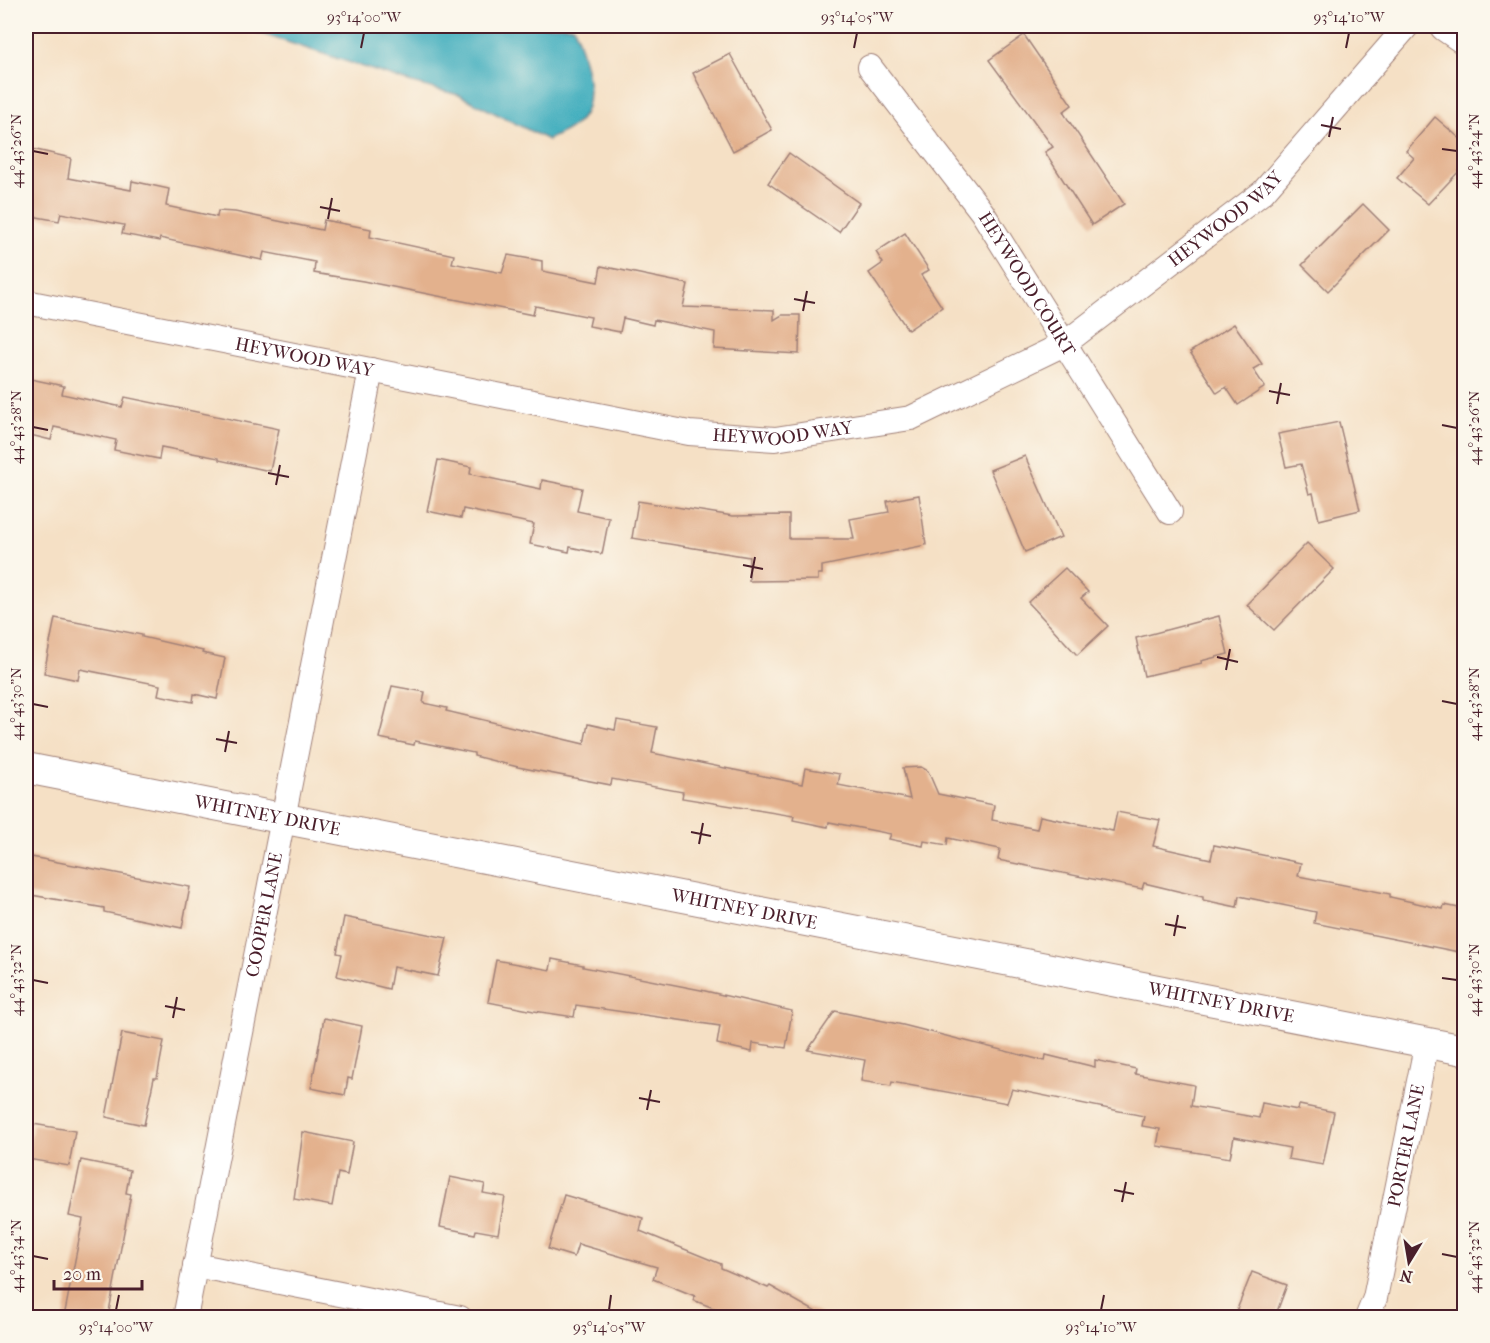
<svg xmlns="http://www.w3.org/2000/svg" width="1490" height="1343" viewBox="0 0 1490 1343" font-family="'IM FELL French Canon',serif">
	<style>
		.water { fill: #3fadbd; stroke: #446674; stroke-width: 1.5 }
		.building { fill: #e3b18d }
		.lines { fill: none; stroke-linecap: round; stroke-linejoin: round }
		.minor-casing { stroke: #a08078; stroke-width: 26 }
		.tertiary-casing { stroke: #a08078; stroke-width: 32 }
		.minor { stroke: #fff; stroke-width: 24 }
		.tertiary { stroke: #fff; stroke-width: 30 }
		.ticks { fill: none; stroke: #4a1f2b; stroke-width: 2 }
		.labels { text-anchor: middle; stroke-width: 5; stroke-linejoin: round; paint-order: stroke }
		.street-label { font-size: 18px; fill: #4a1f2b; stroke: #fbf7ec }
		.neatline { fill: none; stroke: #4a1f2b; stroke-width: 2 }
		.ticks-label { font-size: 15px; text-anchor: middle; fill: #4a1f2b }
	</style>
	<rect width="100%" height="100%" fill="#fbf7ec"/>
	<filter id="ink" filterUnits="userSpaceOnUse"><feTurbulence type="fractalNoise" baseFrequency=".0167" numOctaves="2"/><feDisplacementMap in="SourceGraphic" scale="12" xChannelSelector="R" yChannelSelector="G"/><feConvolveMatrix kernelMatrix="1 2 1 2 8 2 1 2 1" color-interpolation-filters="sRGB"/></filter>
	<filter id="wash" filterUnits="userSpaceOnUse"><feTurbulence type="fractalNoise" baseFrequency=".008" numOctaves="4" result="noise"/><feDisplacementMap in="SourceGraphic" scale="24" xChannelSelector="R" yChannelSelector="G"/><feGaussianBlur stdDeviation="1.35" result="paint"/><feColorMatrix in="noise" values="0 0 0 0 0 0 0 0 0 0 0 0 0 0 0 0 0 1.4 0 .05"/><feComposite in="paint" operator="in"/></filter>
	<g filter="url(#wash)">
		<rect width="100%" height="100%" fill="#f5e0c5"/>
		<path class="water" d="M 238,26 L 574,26 C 581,51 600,97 580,120 C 573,129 558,134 548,140 L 459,95 L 412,83 Z"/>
		<g id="blocks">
			<g class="building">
				<polygon points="1024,35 1072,105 1063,112 1124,204 1092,225 1045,152 1053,147 989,60"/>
				<polygon points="730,54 772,130 733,151 693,73"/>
				<polygon points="1435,117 1464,142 1464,166 1428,204 1397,178 1414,158 1406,151"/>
				<polygon points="28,148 71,158 68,178 131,190 132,181 169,189 166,206 217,217 218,211 235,212 322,230 324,220 371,229 370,237 454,255 452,263 502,273 508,255 542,261 542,271 598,282 601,266 688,284 683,307 774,310 774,320 782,315 800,315 799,354 714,349 715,332 654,320 653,325 623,318 620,332 589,326 591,317 535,306 533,315 363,281 314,273 315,262 264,252 262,260 160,238 159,241 122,234 124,225 61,213 59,221 26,215 26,162"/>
				<polygon points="789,153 859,203 839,232 768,183"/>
				<polygon points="1363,204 1389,230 1328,291 1302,265"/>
				<polygon points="905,233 929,270 921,275 942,307 908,330 869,273 883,263 876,252"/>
				<polygon points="1234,324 1262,364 1253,369 1265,387 1238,405 1226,387 1217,393 1190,352"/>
				<polygon points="26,378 64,386 62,394 122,407 125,397 279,429 270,471 219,460 219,458 161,447 159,459 114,450 116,440 54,427 51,440 26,434"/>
				<polygon points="1339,422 1360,510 1319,520 1313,493 1309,494 1301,464 1286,467 1278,434"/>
				<polygon points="1025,456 1061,537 1025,552 990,470"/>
				<polygon points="438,460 471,467 470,474 541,489 542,480 582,488 577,511 609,518 602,554 570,547 569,552 530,544 534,524 463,509 461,518 427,511"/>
				<polygon points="919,495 926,545 822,566 822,574 818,574 818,580 749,581 749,557 632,538 638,501 733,516 789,515 789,539 854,539 850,519 889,512 887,501"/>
				<polygon points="1307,543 1334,569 1274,630 1247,605"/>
				<polygon points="1065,568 1088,592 1081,598 1108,626 1077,655 1028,602"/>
				<polygon points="1219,616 1228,654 1201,661 1202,663 1144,676 1136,638"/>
				<polygon points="55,618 142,635 142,637 203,651 202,653 225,658 217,699 194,694 193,702 158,695 160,685 80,669 78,680 44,673"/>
				<polygon points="392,686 425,692 423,703 447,708 446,711 584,744 588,724 615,730 617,720 657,727 652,753 802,784 805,768 840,774 838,785 910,799 903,768 921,767 928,771 938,794 994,805 992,820 1037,829 1040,816 1113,831 1117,812 1160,820 1153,846 1211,859 1214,845 1301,863 1298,876 1390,894 1390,897 1443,909 1444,905 1464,909 1464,953 1314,923 1316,912 1239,896 1237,907 1203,900 1203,897 1144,883 1142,889 998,860 1000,849 948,838 947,845 924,841 923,846 889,839 891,834 829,822 828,827 793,820 794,816 682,798 683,792 612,779 611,785 518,767 474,756 474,753 415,741 414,745 379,738"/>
				<polygon points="26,856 190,887 182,928 104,912 104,908 26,894"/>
				<polygon points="344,917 447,938 438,976 393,967 389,989 337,976 342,954 337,953"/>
				<polygon points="552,959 583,965 583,967 701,990 792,1011 786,1048 753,1043 752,1052 717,1044 720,1026 576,1005 574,1017 534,1011 488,1002 496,960 550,970"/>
				<polygon points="835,1011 903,1025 1045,1061 1046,1055 1095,1067 1095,1060 1136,1069 1135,1074 1194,1085 1191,1106 1259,1118 1262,1103 1298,1110 1299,1105 1334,1112 1323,1165 1288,1159 1290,1148 1234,1137 1230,1158 1157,1146 1160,1129 1142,1126 1144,1116 1012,1089 1007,1103 892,1082 891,1086 861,1081 865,1060 808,1050"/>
				<polygon points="324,1018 362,1026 352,1079 348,1078 345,1095 311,1088"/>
				<polygon points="122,1033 164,1041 157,1078 154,1078 144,1125 106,1117"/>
				<polygon points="33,1124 75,1131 69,1166 27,1159"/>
				<polygon points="303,1132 353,1142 347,1175 338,1173 332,1206 294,1199"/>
				<polygon points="81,1160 130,1170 126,1193 131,1194 108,1317 64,1317 83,1219 69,1216"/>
				<polygon points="450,1177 485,1184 483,1193 505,1197 498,1234 476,1230 475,1234 440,1227"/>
				<polygon points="564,1195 643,1218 640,1231 721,1264 721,1268 768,1288 770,1286 825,1317 737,1317 693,1300 695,1296 653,1279 657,1267 578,1244 574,1257 548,1249"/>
				<polygon points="1252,1272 1287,1285 1275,1317 1234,1317"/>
			</g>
		</g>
	</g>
	<g filter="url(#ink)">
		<use href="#blocks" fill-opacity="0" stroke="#a08078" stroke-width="1.5"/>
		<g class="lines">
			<g class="minor-casing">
				<g id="minor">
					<path id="s1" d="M 870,67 L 982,212 L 1170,512"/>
					<path id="s2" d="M 26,302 L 689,433 L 775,439 L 911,418 L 1064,344 L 1263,192 L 1407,26"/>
					<polyline points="195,1265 460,1318"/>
					<path id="s3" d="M 185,1318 L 371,370"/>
					<path id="s4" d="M 1367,1318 L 1375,1298 L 1427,1042"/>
				</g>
			</g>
			<g class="tertiary-casing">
				<g id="tertiary">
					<polyline points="1445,26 1464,39"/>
					<path id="s5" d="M 26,768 L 1464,1050"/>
				</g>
			</g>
			<use href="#minor" class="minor"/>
			<use href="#tertiary" class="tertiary"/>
		</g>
	</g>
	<path class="ticks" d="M 361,48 L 364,33M 854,48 L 857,33M 1346,48 L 1349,33M 1321,125 L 1341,129M 1329,137 L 1333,117M 1442,149 L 1457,151M 33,151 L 48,154M 320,207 L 340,211M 328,219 L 332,198M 794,299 L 815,303M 803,311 L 807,291M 1269,391 L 1290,395M 1277,404 L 1281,383M 1442,425 L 1457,428M 33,427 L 48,430M 268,473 L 289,477M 276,485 L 280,465M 743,565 L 763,569M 751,578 L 755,557M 1217,657 L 1238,662M 1226,670 L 1230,649M 1442,701 L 1457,704M 33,704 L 48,707M 216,739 L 237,743M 225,752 L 229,731M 691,832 L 711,836M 699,844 L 703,823M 1165,924 L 1186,928M 1174,936 L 1178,915M 1442,978 L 1457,980M 33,980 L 48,983M 165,1006 L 185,1010M 173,1018 L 177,997M 639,1098 L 660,1102M 647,1110 L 651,1090M 1114,1190 L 1134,1194M 1122,1202 L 1126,1182M 1442,1254 L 1457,1257M 33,1256 L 48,1259M 116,1310 L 119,1295M 609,1310 L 611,1295M 1101,1310 L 1104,1295"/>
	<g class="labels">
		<g class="street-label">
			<text dy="6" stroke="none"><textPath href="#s2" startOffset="1274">HEYWOOD WAY</textPath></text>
			<text dy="6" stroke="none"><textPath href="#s1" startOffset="268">HEYWOOD COURT</textPath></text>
			<text dy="6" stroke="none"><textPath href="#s2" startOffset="284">HEYWOOD WAY</textPath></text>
			<text dy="6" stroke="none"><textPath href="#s2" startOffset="770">HEYWOOD WAY</textPath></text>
			<text dy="6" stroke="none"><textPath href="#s5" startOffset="246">WHITNEY DRIVE</textPath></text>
			<text dy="6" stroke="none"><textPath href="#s5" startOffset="732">WHITNEY DRIVE</textPath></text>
			<text dy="6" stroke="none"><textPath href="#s3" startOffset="411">COOPER LANE</textPath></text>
			<text dy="6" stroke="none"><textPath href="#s5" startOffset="1218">WHITNEY DRIVE</textPath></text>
			<text dy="6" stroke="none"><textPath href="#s4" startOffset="177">PORTER LANE</textPath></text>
		</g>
	</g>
	<rect width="1490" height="1343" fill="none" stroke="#fbf7ec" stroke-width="66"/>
	<g transform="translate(1409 1262) rotate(191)" stroke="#fbf7ec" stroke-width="4.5" paint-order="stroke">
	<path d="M0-4.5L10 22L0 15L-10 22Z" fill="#4a1f2b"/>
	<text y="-9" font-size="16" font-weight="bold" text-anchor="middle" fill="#4a1f2b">N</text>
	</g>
	<path d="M54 1280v9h88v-9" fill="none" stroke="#4a1f2b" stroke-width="3"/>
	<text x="63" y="1280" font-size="18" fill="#4a1f2b" stroke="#fbf7ec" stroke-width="4.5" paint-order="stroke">20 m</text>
	<rect x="33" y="33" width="1424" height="1277" class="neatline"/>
	<g class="ticks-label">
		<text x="364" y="22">93°14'00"W</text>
		<text x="857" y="22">93°14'05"W</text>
		<text x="1349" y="22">93°14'10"W</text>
		<text transform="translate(16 151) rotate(-90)" y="5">44°43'26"N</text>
		<text transform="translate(1474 151) rotate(-90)" y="5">44°43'24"N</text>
		<text transform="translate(16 427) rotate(-90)" y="5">44°43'28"N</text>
		<text transform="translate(1474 428) rotate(-90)" y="5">44°43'26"N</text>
		<text transform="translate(16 704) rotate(-90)" y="5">44°43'30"N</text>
		<text transform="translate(1474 704) rotate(-90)" y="5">44°43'28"N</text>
		<text transform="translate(16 980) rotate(-90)" y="5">44°43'32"N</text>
		<text transform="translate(1474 980) rotate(-90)" y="5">44°43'30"N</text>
		<text transform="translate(16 1256) rotate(-90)" y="5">44°43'34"N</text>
		<text transform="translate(1474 1257) rotate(-90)" y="5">44°43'32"N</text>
		<text x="116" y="1332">93°14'00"W</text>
		<text x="609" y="1332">93°14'05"W</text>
		<text x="1101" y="1332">93°14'10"W</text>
	</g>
</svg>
